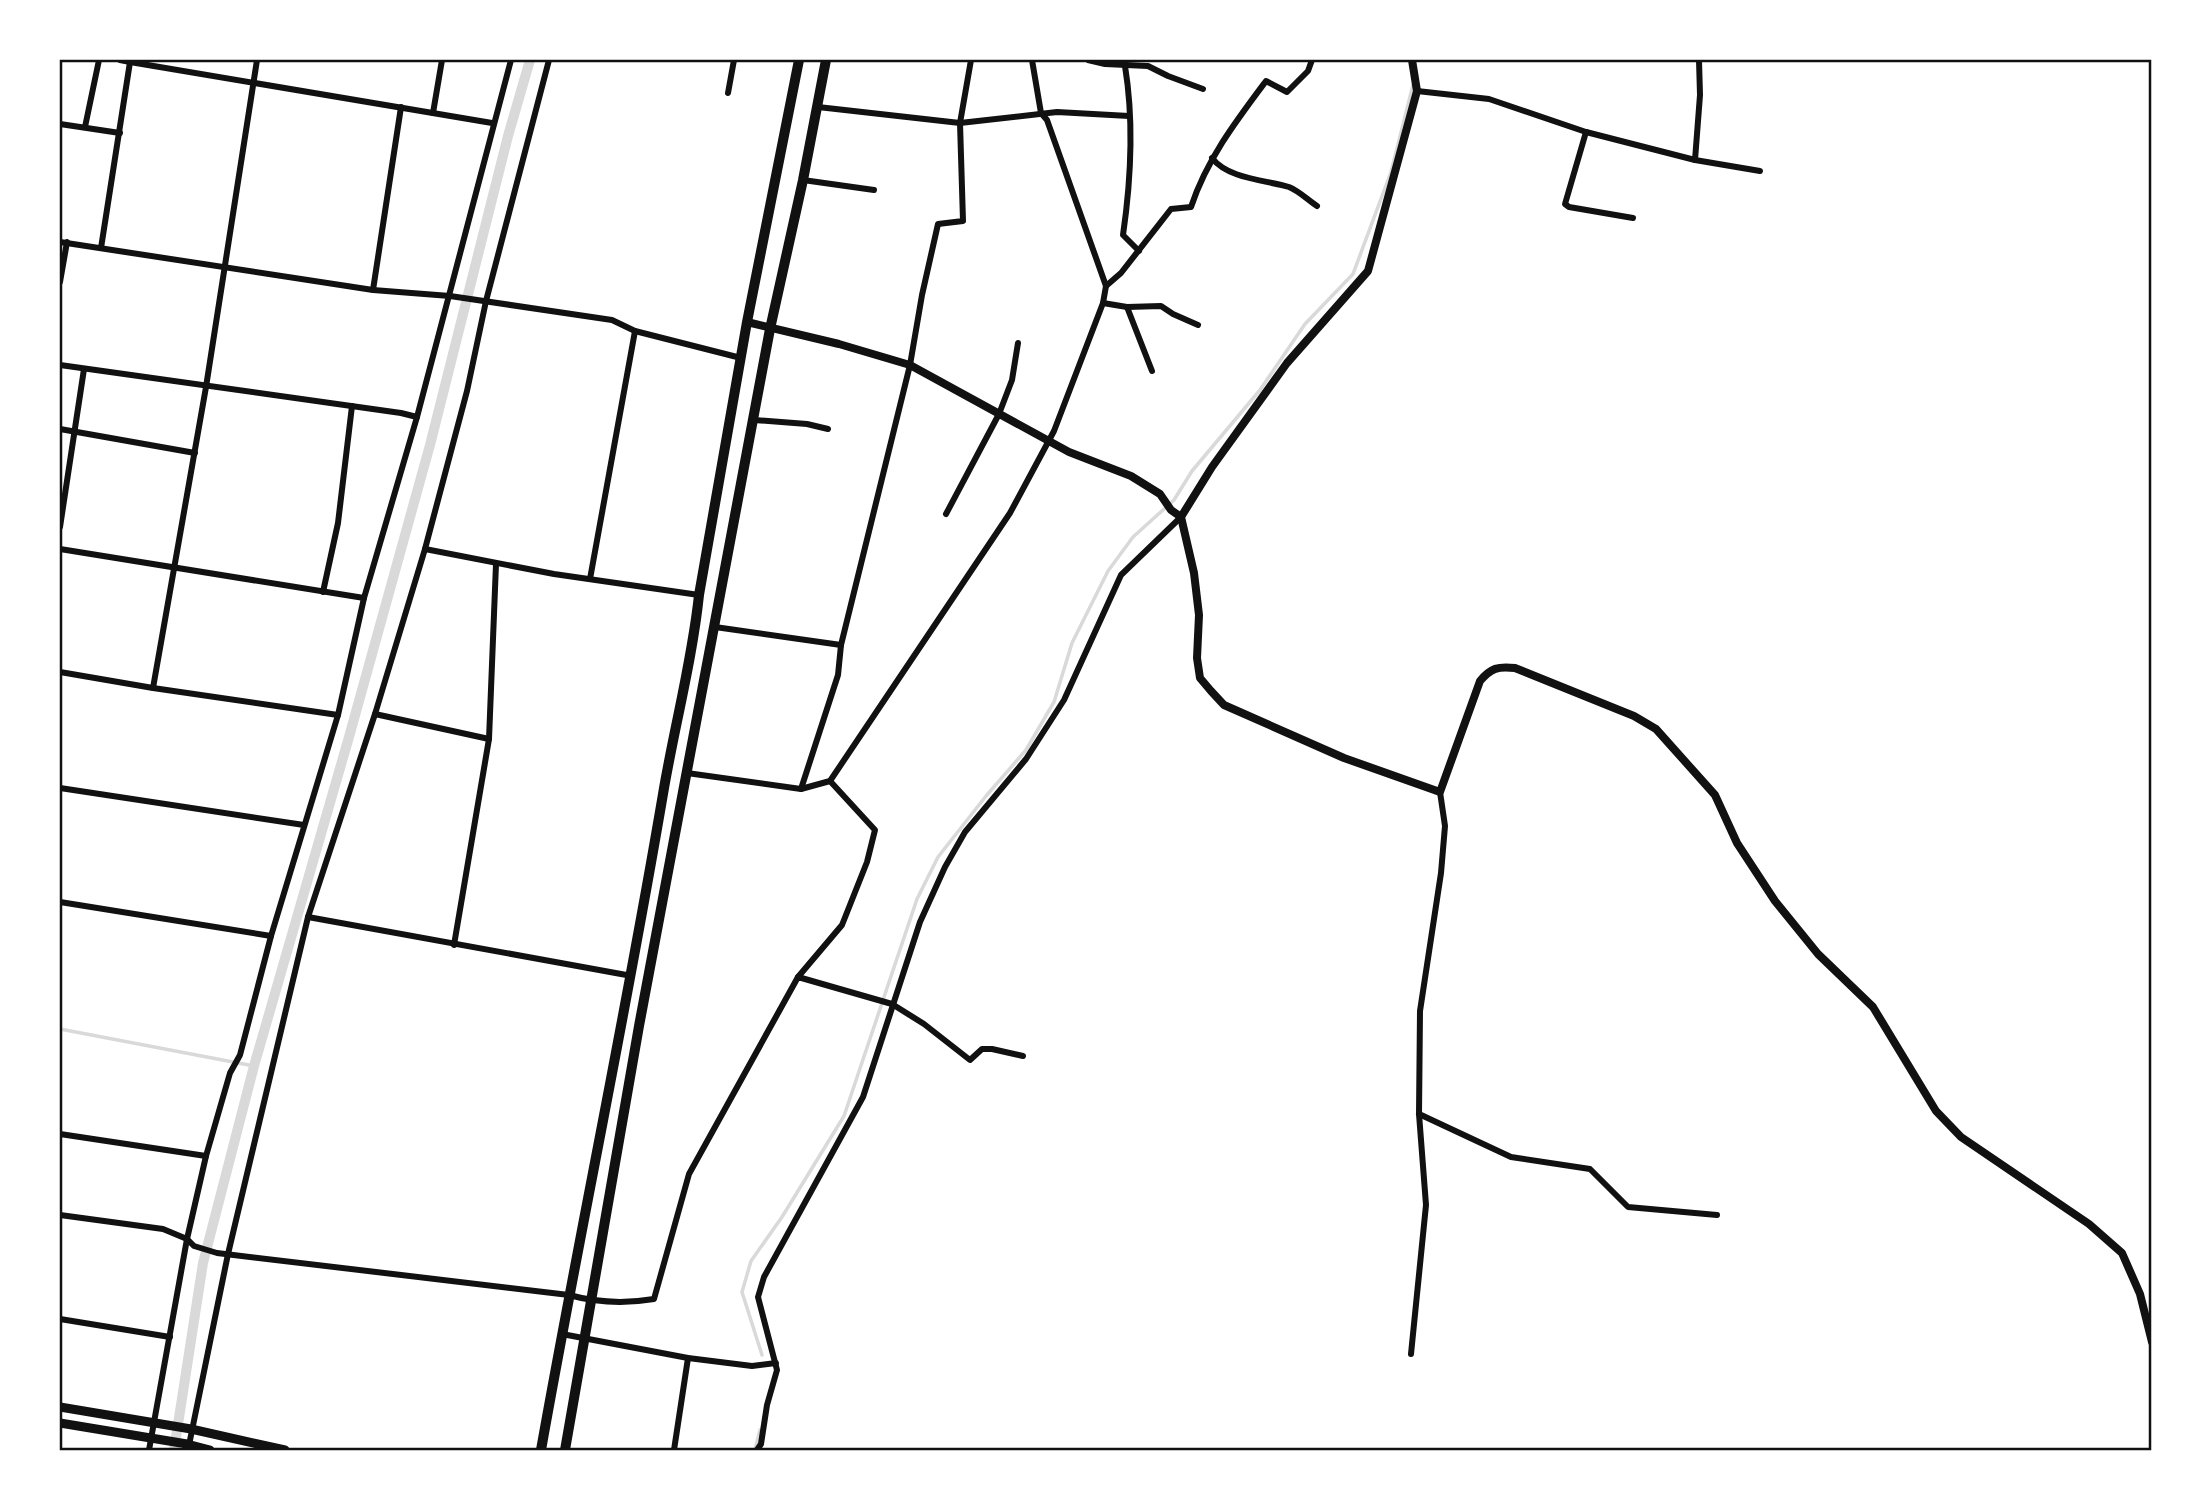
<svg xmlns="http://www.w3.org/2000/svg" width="2211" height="1510" viewBox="0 0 2211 1510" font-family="'Varela Round',sans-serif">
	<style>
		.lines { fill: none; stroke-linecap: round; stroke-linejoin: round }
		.stream { stroke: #d9d9d9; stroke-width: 3.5 }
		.canal { stroke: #d9d9d9; stroke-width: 10 }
		.minor { stroke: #111; stroke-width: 6 }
		.tertiary { stroke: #111; stroke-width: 8 }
		.secondary { stroke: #111; stroke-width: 9 }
		.trunk { stroke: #111; stroke-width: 10 }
		.neatline { fill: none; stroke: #111; stroke-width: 2.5 }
	</style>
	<rect width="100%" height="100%" fill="#fff"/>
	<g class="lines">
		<g class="stream">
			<polyline points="60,1029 254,1066"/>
			<polyline points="762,1355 742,1292 751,1261 782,1217 844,1116 917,899 938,857 986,796 1026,750 1054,702 1072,643 1108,571 1133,537 1174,500 1192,471 1260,390 1305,324 1353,274 1391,172 1413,85"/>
			<polyline points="755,1450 760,1430"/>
		</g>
		<polyline class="canal" points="174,1450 203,1263 254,1066 349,737 430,445 508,136 530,60"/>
		<g class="minor">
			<polyline points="1088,60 1105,64 1148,66 1168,76 1203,89"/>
			<polyline points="130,62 492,123"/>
			<path d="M 1125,66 C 1134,121 1131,180 1123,235 L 1139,251"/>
			<polyline points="1417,91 1489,99 1586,132 1695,160 1760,171"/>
			<polyline points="728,93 734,60"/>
			<polyline points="818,107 960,123 1057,112 1129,116"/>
			<polyline points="433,113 442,60"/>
			<polyline points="60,124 120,133"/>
			<polyline points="85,127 99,60"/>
			<polyline points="1586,132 1565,204 1569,207 1633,218"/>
			<path d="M 1212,158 C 1228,179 1266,180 1289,187 C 1299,191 1308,200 1317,206"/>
			<polyline points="1695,160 1700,95 1699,60"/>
			<polyline points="803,180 874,190"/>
			<polyline points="60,242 373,290 450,296 612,320 635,331 741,358"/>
			<polyline points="101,248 130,62 120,60"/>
			<polyline points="60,282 67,242"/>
			<path d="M 1106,286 L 1121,273 L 1171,209 L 1191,207 C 1207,159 1236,121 1266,81 L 1287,92 L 1308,71 L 1312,60"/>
			<polyline points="373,290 401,107"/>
			<polyline points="1103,303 1127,307 1161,306 1173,314 1198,325"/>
			<polyline points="1127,307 1152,371"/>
			<polyline points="60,365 401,413 417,417"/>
			<polyline points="754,420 807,424 828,429"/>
			<polyline points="60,429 195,453"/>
			<polyline points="946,514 999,414 1012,380 1018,343"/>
			<polyline points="60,527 84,369"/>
			<polyline points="60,549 364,598"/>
			<polyline points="425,549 554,574 699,595"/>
			<polyline points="590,579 635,331"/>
			<polyline points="323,592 338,523 352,406"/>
			<polyline points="715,627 841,645"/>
			<polyline points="60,672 153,688 338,715"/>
			<polyline points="153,688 206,387 257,60"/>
			<polyline points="375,714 489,739"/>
			<polyline points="687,773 801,789 830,781 1010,513 1054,431 1103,303 1106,286 1047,120 1041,113 1032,60"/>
			<polyline points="60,788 304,825"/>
			<polyline points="801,789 838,675 841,645 910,365 922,295 938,224 963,221 960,123 971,60"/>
			<polyline points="60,902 271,936"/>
			<polyline points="308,917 632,976"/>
			<polyline points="454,945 489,739 496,564"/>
			<polyline points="798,977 842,925 867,862 875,830 830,781"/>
			<polyline points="1419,1114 1511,1157 1590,1169 1628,1207 1717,1215"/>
			<polyline points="60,1134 206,1156"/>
			<path d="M 60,1215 L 163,1229 L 187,1239 L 194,1246 L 217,1253 L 569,1295 C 598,1303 624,1304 654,1299 L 689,1174 L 798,977 L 892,1004 L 924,1024 L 970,1060 L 982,1049 L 992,1049 L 1023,1056"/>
			<polyline points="60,1319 170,1337"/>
			<polyline points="562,1334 688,1358 752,1366 776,1363"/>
			<polyline points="1411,1354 1426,1205 1419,1114 1420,1011 1441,873 1445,826 1440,792"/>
			<polyline points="149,1450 187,1239 206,1156 230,1073 240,1055 271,936 338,715 364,598 417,417 511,60"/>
			<polyline points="188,1450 228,1254 308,917 375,714 425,549 467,391 486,301 549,60"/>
			<polyline points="674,1450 688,1358"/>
			<polyline points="757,1450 761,1444 767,1405 777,1370 758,1297 764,1277 863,1097 920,922 945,867 965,832 1026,759 1064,700 1121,575 1181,517"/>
		</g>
		<g class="tertiary">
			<path d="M 1412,60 L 1417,91 L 1368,271 L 1287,363 L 1212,467 L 1181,517 L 1194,573 L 1199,615 L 1197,658 L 1200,678 L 1211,691 L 1224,705 L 1344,758 L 1440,792 L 1480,681 C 1491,668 1498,666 1515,668 L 1634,716 L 1656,729 L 1715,795 L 1737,843 L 1775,901 L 1818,954 L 1873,1007 L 1936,1111 L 1961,1137 L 2089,1224 L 2122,1253 L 2140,1294 L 2152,1342"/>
			<polyline points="747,322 839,344 910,365 1069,452 1131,476 1160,494 1171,510 1181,517"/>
		</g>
		<g class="secondary">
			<polyline points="60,1407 191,1429 285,1450"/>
			<polyline points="60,1423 187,1444 210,1450"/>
		</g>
		<g class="trunk">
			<path d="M 541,1450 C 580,1231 626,1013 663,794 C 674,728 692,662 699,595 L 747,322 L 799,60"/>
			<polyline points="565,1450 639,1026 770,329 803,180 826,60"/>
		</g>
	</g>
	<rect width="2211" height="1510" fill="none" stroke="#ffffff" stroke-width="122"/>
	<rect x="61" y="61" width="2089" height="1388" class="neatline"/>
</svg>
